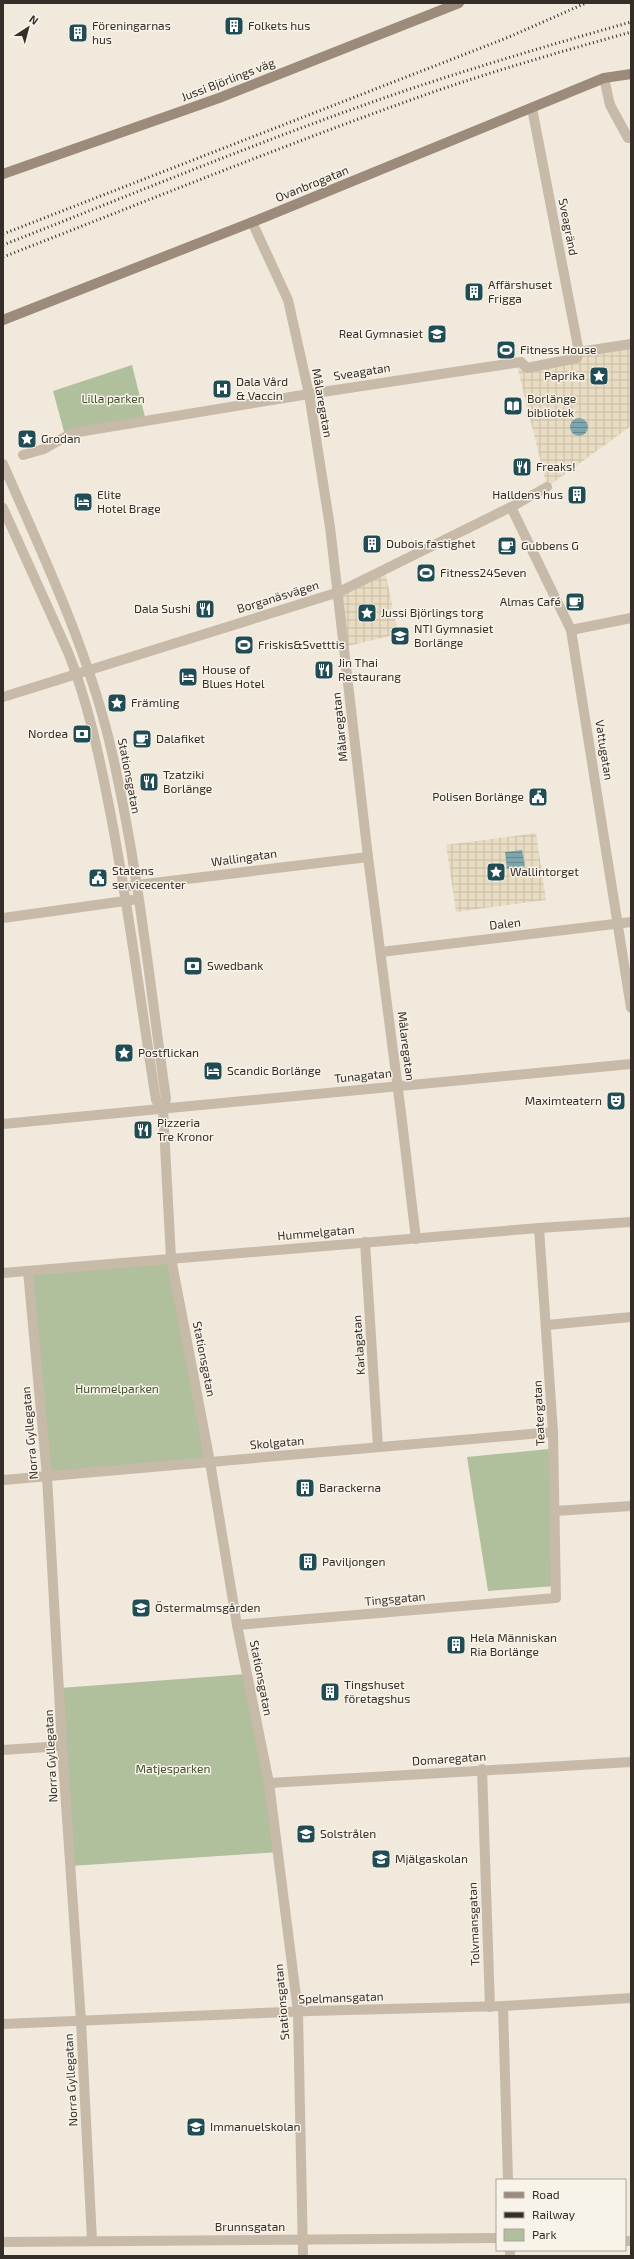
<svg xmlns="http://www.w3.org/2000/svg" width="634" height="2259" viewBox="0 0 634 2259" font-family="'Exo 2',sans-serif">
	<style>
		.green { fill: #b0bf9c }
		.plaza { fill: url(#plaza-grid) }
		.water { fill: url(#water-rules) }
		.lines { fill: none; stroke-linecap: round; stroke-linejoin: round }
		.street { stroke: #c8baa8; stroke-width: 10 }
		.secondary { stroke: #9c8a7a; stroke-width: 10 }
		.rail { stroke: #352e28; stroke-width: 3; stroke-dasharray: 1 3; stroke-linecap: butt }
		.labels { text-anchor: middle; stroke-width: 3; stroke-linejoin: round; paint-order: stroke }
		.poi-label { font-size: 12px; fill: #352e28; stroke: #f8f3e8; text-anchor: start }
		.street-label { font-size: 12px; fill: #352e28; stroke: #f8f3e8 }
		.park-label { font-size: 12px; fill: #41522d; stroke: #f8f3e8 }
	</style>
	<defs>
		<pattern id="plaza-grid" width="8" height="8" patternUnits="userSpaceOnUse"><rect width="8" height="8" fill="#e8dcc3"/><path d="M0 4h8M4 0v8" fill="none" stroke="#c8bda8"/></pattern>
		<pattern id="water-rules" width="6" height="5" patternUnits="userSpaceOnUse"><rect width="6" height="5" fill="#7ca5ac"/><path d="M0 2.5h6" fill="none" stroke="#66878c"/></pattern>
	</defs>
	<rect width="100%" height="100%" fill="#f1e9dc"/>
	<g class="green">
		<polygon points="132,365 146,421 65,435 53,391"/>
		<polygon points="171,1258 210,1462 47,1476 28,1271"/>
		<polygon points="549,1449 555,1586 488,1591 467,1457"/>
		<polygon points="247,1674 279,1852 71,1866 60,1688"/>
	</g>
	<g class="plaza">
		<polygon points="631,344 631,426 547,487 516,362 527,368 577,358 579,352"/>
		<polygon points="385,570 398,634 344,647 339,592"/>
		<polygon points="536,833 546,900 456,912 446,845"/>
	</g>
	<g class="water">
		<circle cx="579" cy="427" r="9"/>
		<polygon points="522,850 525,866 507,869 505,852"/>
	</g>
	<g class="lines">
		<g class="street">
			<polyline points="604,78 610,105 628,138 631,138"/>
			<polyline points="252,222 288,300 309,394 330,527 368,857 401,1113 416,1239"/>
			<polyline points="579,352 631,344"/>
			<polyline points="23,455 44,449 72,433 309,394 521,362 527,368 577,358 579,352 532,108"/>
			<path d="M 3,464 C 42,553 84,641 108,736 C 137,854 149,979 166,1099 L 163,1109 L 171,1258 L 210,1462 L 237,1625 L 269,1783 L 298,2012 L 303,2256"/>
			<polyline points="511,507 571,630 631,1008"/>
			<path d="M 3,508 L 68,652 C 87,700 98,750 108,801 C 128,900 140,1000 156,1100 L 163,1109"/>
			<polyline points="571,630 631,618"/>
			<polyline points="3,697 339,592 511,507 547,487"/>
			<polyline points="129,886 368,857"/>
			<polyline points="3,918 132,900"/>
			<polyline points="381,952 631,922"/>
			<polyline points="3,1124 631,1064"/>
			<polyline points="365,1242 378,1447"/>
			<polyline points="28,1271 47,1476 62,1746 81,2021 92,2241"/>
			<polyline points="3,1273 539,1228 631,1222"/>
			<polyline points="547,1325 631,1317"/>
			<polyline points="3,1480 553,1432"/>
			<polyline points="555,1511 631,1506"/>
			<polyline points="237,1625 556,1598 553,1432 539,1228"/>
			<polyline points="3,1750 62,1746"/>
			<polyline points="482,1769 490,2007"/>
			<polyline points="269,1783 631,1762"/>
			<polyline points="503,2006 508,2180"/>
			<polyline points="3,2024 310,2011 503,2006 631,1998"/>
			<polyline points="625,2241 631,2241"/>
			<polyline points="3,2242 497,2238"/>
			<polyline points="510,2250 510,2256"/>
		</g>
		<g class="secondary">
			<polyline points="3,174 219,98 459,3"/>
			<polyline points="3,320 265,217 604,78 631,74"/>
		</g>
		<g class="rail">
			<polyline points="3,234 509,37 586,3"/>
			<path d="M 3,245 C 141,191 279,133 419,86 C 489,63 560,42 631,22"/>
			<path d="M 3,257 C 142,203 279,147 419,97 C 489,72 560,52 631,32"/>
		</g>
	</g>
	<defs>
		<g id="building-square" transform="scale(1)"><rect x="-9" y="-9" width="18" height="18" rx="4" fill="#204c55" stroke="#f8f3e8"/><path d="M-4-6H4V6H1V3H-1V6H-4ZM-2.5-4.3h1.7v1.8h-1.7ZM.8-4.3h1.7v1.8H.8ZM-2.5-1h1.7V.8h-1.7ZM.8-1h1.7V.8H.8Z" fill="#fff"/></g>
		<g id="school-square" transform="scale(1)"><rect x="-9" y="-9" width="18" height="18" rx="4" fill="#204c55" stroke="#f8f3e8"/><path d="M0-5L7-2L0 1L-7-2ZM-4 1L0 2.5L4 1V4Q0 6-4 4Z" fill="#fff"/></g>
		<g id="stadium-square" transform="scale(1)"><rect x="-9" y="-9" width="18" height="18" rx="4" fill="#204c55" stroke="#f8f3e8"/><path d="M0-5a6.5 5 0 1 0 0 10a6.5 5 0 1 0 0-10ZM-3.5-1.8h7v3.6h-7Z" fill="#fff"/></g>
		<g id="sight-square" transform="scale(1)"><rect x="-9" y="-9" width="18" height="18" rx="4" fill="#204c55" stroke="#f8f3e8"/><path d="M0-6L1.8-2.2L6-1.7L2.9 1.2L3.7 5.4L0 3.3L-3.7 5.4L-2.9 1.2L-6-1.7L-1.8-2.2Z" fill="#fff"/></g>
		<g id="hospital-square" transform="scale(1)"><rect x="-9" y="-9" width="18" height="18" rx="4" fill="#204c55" stroke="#f8f3e8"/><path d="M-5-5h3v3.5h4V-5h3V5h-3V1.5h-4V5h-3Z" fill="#fff"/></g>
		<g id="library-square" transform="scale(1)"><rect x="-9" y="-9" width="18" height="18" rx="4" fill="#204c55" stroke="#f8f3e8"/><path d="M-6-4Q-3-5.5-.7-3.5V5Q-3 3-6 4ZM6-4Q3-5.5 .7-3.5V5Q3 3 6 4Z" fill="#fff"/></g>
		<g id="restaurant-square" transform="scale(1)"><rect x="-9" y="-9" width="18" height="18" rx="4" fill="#204c55" stroke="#f8f3e8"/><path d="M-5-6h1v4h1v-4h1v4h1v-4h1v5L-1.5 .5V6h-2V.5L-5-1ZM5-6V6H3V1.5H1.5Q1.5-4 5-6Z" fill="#fff"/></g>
		<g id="hotel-square" transform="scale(1)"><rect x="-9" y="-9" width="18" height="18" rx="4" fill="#204c55" stroke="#f8f3e8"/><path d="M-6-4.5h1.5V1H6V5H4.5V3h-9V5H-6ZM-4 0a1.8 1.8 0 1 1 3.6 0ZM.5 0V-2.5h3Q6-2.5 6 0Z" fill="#fff"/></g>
		<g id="cafe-square" transform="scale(1)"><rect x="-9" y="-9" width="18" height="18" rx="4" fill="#204c55" stroke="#f8f3e8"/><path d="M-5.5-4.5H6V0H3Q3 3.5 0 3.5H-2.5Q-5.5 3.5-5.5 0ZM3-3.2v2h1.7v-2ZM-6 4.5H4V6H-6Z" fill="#fff"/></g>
		<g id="bank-square" transform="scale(1)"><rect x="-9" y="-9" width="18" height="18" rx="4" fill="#204c55" stroke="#f8f3e8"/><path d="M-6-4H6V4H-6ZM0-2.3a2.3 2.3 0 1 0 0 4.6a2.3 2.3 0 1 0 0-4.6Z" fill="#fff"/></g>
		<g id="civic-square" transform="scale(1)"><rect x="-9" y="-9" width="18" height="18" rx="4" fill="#204c55" stroke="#f8f3e8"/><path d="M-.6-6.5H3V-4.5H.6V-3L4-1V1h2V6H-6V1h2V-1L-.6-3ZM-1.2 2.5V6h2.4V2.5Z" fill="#fff"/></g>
		<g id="theatre-square" transform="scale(1)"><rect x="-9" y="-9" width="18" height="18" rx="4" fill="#204c55" stroke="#f8f3e8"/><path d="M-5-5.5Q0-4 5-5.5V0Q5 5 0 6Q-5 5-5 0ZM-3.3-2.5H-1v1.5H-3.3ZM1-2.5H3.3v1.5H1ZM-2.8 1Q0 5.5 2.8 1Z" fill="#fff"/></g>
	</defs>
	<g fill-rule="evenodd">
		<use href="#building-square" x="234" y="26"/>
		<use href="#building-square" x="78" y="33"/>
		<use href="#building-square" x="474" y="292"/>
		<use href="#school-square" x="437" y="334"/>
		<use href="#stadium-square" x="506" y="350"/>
		<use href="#sight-square" x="599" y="376"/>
		<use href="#hospital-square" x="222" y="389"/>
		<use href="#library-square" x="513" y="406"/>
		<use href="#sight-square" x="27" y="439"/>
		<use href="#restaurant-square" x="522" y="467"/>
		<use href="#building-square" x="577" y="495"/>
		<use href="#hotel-square" x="83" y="502"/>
		<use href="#building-square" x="372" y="544"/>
		<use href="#cafe-square" x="507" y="546"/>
		<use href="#stadium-square" x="426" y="573"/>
		<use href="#cafe-square" x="575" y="602"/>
		<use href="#restaurant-square" x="205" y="609"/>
		<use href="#sight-square" x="367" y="613"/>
		<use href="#school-square" x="400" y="636"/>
		<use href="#stadium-square" x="244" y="645"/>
		<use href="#restaurant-square" x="324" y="670"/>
		<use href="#hotel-square" x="188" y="677"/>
		<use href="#sight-square" x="117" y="703"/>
		<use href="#bank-square" x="82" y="734"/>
		<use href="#cafe-square" x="142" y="739"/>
		<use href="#restaurant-square" x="149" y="782"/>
		<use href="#civic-square" x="538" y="797"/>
		<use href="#sight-square" x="496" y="872"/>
		<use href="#civic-square" x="98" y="878"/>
		<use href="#bank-square" x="193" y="966"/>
		<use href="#sight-square" x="124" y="1053"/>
		<use href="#hotel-square" x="213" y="1071"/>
		<use href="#theatre-square" x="616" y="1101"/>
		<use href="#restaurant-square" x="143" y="1130"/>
		<use href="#building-square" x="305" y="1488"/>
		<use href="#building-square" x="308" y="1562"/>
		<use href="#school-square" x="141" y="1608"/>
		<use href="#building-square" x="456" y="1645"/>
		<use href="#building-square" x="330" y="1692"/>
		<use href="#school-square" x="306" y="1834"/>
		<use href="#school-square" x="381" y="1859"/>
		<use href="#school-square" x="196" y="2127"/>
	</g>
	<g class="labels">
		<g class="poi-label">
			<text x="92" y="30">Föreningarnas<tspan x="92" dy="14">hus</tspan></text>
			<text x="248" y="30">Folkets hus</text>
			<text x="488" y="289">Affärshuset<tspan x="488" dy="14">Frigga</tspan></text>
			<text x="423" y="338" text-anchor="end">Real Gymnasiet</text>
			<text x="520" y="354">Fitness House</text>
			<text x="585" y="380" text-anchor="end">Paprika</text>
			<text x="236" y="386">Dala Vård<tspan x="236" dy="14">&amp; Vaccin</tspan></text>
			<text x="527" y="403">Borlänge<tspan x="527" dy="14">bibliotek</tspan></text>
			<text x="41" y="443">Grodan</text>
			<text x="536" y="471">Freaks!</text>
			<text x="97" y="499">Elite<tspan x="97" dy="14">Hotel Brage</tspan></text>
			<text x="563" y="499" text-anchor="end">Halldens hus</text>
			<text x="386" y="548">Dubois fastighet</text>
			<text x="521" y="550">Gubbens G</text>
			<text x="440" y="577">Fitness24Seven</text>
			<text x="561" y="606" text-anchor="end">Almas Café</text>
			<text x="191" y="613" text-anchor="end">Dala Sushi</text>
			<text x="381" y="617">Jussi Björlings torg</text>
			<text x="414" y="633">NTI Gymnasiet<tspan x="414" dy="14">Borlänge</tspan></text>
			<text x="258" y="649">Friskis&amp;Svetttis</text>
			<text x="338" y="667">Jin Thai<tspan x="338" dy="14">Restaurang</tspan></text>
			<text x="202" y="674">House of<tspan x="202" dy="14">Blues Hotel</tspan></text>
			<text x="131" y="707">Främling</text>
			<text x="68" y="738" text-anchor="end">Nordea</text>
			<text x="156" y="743">Dalafiket</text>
			<text x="163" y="779">Tzatziki<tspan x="163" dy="14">Borlänge</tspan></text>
			<text x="524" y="801" text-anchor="end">Polisen Borlänge</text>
			<text x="112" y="875">Statens<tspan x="112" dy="14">servicecenter</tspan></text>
			<text x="510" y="876">Wallintorget</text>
			<text x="207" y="970">Swedbank</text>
			<text x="138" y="1057">Postflickan</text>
			<text x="227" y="1075">Scandic Borlänge</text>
			<text x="602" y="1105" text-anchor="end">Maximteatern</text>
			<text x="157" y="1127">Pizzeria<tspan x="157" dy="14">Tre Kronor</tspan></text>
			<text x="319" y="1492">Barackerna</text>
			<text x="322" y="1566">Paviljongen</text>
			<text x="155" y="1612">Östermalmsgården</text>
			<text x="470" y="1642">Hela Människan<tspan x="470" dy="14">Ria Borlänge</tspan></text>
			<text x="344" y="1689">Tingshuset<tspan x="344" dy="14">företagshus</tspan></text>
			<text x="320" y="1838">Solstrålen</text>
			<text x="395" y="1863">Mjälgaskolan</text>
			<text x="210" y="2131">Immanuelskolan</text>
		</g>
		<g class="street-label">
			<text transform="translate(228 80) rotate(-21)" y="4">Jussi Björlings väg</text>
			<text transform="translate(312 184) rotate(-22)" y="4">Ovanbrogatan</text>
			<text transform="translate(568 227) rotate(79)" y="4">Sveagränd</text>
			<text transform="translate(362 372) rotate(-9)" y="4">Sveagatan</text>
			<text transform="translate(322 403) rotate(80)" y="4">Målaregatan</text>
			<text transform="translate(278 597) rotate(-17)" y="4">Borganäsvägen</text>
			<text transform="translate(340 727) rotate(-96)" y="4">Målaregatan</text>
			<text transform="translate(604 750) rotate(81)" y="4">Vattugatan</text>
			<text transform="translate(129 776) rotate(79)" y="4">Stationsgatan</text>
			<text transform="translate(244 858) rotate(-8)" y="4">Wallingatan</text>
			<text transform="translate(505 924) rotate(-6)" y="4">Dalen</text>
			<text transform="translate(406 1046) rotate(83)" y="4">Målaregatan</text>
			<text transform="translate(363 1076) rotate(-6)" y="4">Tunagatan</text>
			<text transform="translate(316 1233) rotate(-5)" y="4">Hummelgatan</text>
			<text transform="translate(359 1345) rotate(-94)" y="4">Karlagatan</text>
			<text transform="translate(204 1359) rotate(79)" y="4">Stationsgatan</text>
			<text transform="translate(539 1413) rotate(-93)" y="4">Teatergatan</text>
			<text transform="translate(30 1433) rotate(-95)" y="4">Norra Gyllegatan</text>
			<text transform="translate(277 1443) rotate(-5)" y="4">Skolgatan</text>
			<text transform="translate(395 1599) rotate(-5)" y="4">Tingsgatan</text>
			<text transform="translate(261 1678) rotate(79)" y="4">Stationsgatan</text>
			<text transform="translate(51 1756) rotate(-93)" y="4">Norra Gyllegatan</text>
			<text transform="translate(449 1759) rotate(-4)" y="4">Domaregatan</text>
			<text transform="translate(474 1924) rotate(-92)" y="4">Tolvmansgatan</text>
			<text transform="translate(341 1998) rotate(-2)" y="4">Spelmansgatan</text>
			<text transform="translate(282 2002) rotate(-95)" y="4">Stationsgatan</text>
			<text transform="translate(71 2080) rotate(-93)" y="4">Norra Gyllegatan</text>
			<text x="250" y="2231">Brunnsgatan</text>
		</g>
		<g class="park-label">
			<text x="113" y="403">Lilla parken</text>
			<text x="117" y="1393">Hummelparken</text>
			<text x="173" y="1773">Matjesparken</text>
		</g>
	</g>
	<rect width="634" height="2259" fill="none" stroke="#352e28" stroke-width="8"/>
	<rect x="496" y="2179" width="130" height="72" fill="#f8f3e8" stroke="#aaa49b"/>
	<rect x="504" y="2192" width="20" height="6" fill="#9c8a7a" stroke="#aaa49b"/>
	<text x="532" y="2199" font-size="12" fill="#352e28">Road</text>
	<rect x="504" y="2212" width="20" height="6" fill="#352e28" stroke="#aaa49b"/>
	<text x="532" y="2219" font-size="12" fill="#352e28">Railway</text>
	<rect x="504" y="2229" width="20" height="12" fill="#b0bf9c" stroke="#aaa49b"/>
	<text x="532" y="2239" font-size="12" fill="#352e28">Park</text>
	<g transform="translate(28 28) rotate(36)" stroke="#f8f3e8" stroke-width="3" paint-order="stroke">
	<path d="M0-3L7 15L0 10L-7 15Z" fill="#352e28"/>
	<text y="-6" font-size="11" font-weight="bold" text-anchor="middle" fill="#352e28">N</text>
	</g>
</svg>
